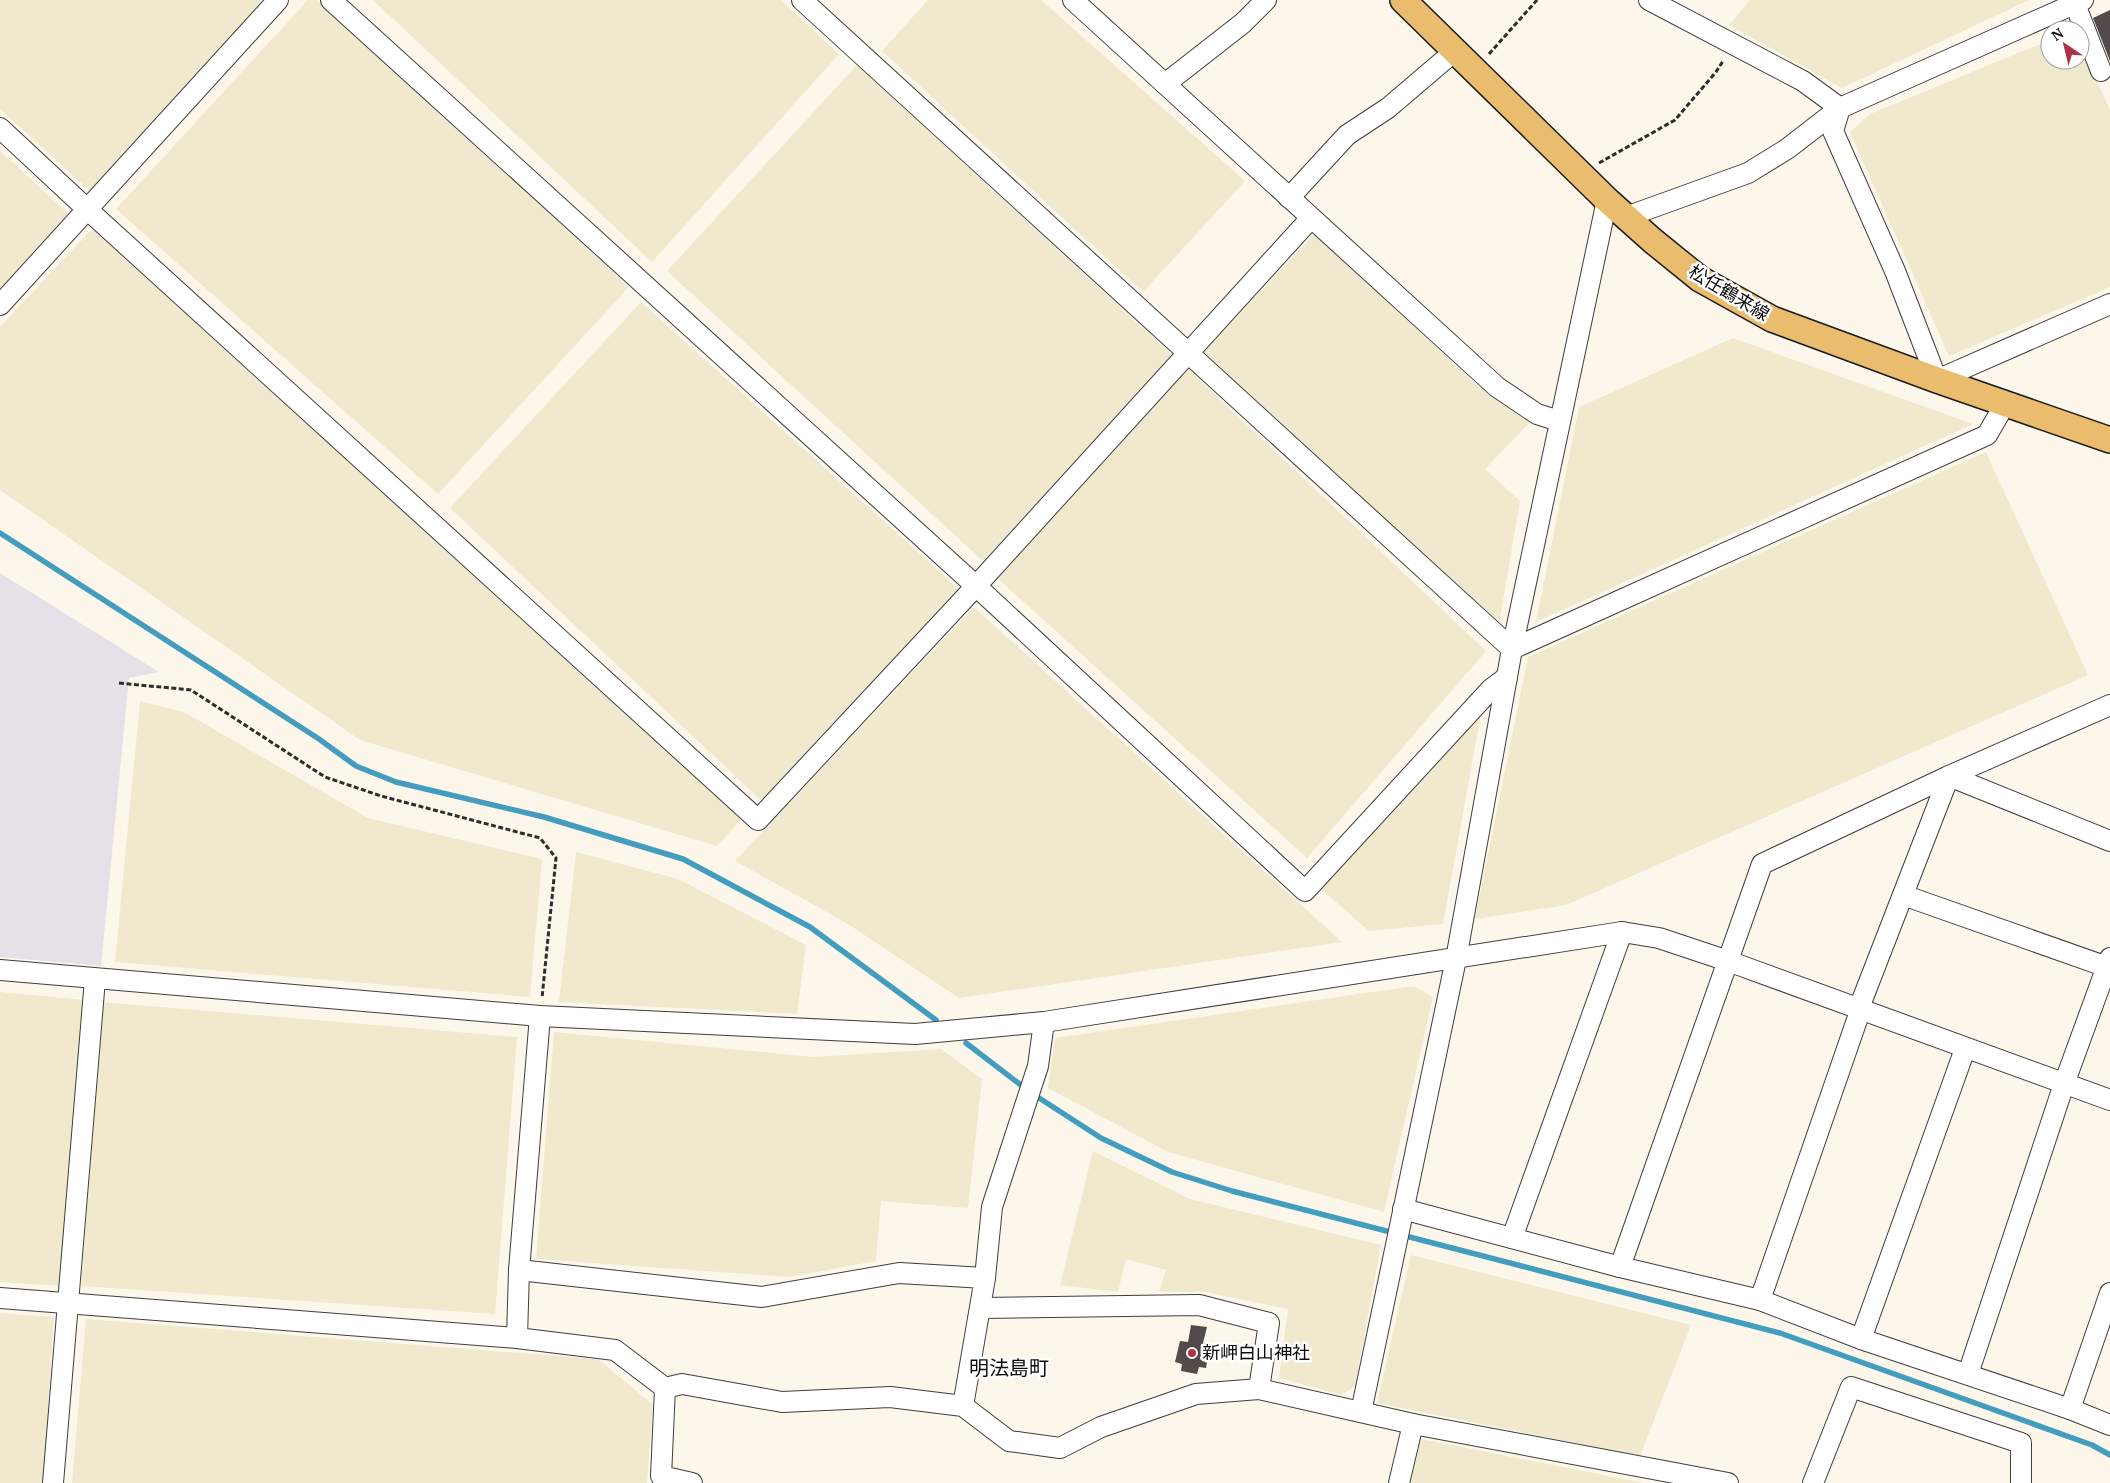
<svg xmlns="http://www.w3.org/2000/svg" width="2110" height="1483" viewBox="0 0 2110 1483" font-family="'PT Serif','Noto Sans JP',serif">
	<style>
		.industrial { fill: #e7e0e9 }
		.farmland { fill: #f0e9ce }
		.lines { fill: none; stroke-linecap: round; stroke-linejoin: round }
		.stream { stroke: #439dbf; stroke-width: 5.5 }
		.building { fill: #524b49 }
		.minor-casing { stroke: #3e3e3e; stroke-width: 22 }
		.major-casing { stroke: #1c1c1c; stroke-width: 28 }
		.path { stroke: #2d2d2d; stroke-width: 3; stroke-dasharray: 5 2.5; stroke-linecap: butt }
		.minor { stroke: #fff; stroke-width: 20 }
		.major { stroke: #eabc6e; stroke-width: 25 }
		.poi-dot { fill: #ac3247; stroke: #fff; stroke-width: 2 }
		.labels { text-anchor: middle; stroke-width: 5; stroke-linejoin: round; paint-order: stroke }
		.street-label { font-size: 18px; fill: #0b0b0b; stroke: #fff }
		.poi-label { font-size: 18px; fill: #0b0b0b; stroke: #fff; text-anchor: start }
		.quarter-label { font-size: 20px; fill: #0b0b0b; stroke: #fff }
	</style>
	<rect width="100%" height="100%" fill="#fdf7eb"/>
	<polygon class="industrial" points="0,573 159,672 129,678 101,966 0,957"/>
	<g class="farmland">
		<polygon points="0,0 265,0 90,191 0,109"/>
		<polygon points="308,0 316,0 629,287 438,494 116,209"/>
		<polygon points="373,0 781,0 839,54 652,262"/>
		<polygon points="928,0 1041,0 1245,181 1143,292 882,51"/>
		<polygon points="1750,0 2029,0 1842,88 1729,25"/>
		<polygon points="2050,40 2050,60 2080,60 2080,42 2110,110 2110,287 1949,356 1850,132 1870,114"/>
		<polygon points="857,65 1174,357 983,561 667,271"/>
		<polygon points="0,151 71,216 0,292"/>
		<polygon points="92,229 743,818 717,846 360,740 0,490 0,327"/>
		<polygon points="1314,234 1479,387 1530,422 1485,469 1520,501 1498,630 1201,355"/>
		<polygon points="641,302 961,591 765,804 450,508"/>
		<polygon points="1733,338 1973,424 1536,622 1579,407"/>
		<polygon points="1187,368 1486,651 1307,858 995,576"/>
		<polygon points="1986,452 2088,675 1566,905 1475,919 1528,657"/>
		<polygon points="974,607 1342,942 959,998 848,924 735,861"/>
		<polygon points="140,701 184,712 368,818 542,859 530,997 115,962"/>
		<polygon points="1481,714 1443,924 1369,931 1321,889"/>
		<polygon points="576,852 678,879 806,945 797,1014 559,1002"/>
		<polygon points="1414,986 1433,997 1384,1212 1168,1152 1048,1088 1055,1038"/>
		<polygon points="0,992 85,1000 59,1286 0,1282"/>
		<polygon points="103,1002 517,1037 495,1314 81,1286"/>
		<polygon points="554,1032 813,1057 941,1049 982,1079 968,1208 881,1201 876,1261 790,1277 536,1259"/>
		<polygon points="1093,1151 1190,1199 1381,1245 1355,1386 1341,1395 1279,1378 1288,1309 1205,1292 1159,1292 1166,1270 1126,1259 1118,1292 1060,1285"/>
		<polygon points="1411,1255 1691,1325 1640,1456 1377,1403"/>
		<polygon points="0,1313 54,1317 43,1483 0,1483"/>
		<polygon points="86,1319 598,1359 653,1405 647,1483 72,1483"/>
		<polygon points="1421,1439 1644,1483 1410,1483"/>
	</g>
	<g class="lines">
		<g class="stream">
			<polyline points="0,533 319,739 356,766 396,782 544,817 683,859 810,927 936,1020"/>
			<polyline points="966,1043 1026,1089"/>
			<polyline points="1033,1094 1101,1138 1172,1172 1232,1191 1780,1333 2092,1445 2110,1455"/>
		</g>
	</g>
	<g class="building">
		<polygon points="2110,10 2110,61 2093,18"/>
		<polygon points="1191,1325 1207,1327 1203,1343 1210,1345 1206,1368 1199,1367 1197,1374 1181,1371 1182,1364 1175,1362 1180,1341 1188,1342"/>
	</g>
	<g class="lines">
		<g class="minor-casing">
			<g id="minor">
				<polyline points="331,0 976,586 1305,891 1491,689 1507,677"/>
				<polyline points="802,0 1512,649"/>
				<polyline points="1073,0 1497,387 1537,414 1559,421"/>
				<polyline points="1649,0 1803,81 1840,108 1833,131 1895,271 1937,380 2110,304"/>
				<polyline points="2075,4 2101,71"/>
				<polyline points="1165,84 1243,23 1266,0"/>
				<polyline points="0,128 88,210 758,820 976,586 1311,218"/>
				<polyline points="1289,198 1347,135 1388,108 1456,50"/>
				<polyline points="1626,217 1748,173 1787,149 1840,108 2083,0"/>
				<polyline points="0,305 278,0"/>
				<polyline points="1512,649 1987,435 2005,404"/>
				<polyline points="1903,895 2110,968"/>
				<polyline points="0,970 540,1016 915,1034 1044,1022 1622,932 1659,938 1728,961 2110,1100"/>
				<polyline points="1403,1209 1620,1267 1760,1300 1861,1339 2070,1409 2110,1425"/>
				<polyline points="1512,1238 1622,932"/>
				<polyline points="1620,1267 1762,864 1949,776 2110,705"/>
				<polyline points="519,1270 762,1297 899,1273 985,1278 963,1406"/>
				<polyline points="985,1278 992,1207 1038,1066 1044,1022"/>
				<polyline points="0,1298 517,1338 615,1350 665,1388"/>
				<polyline points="1760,1300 1858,1017 1859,1008 1949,776 2110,841"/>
				<polyline points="981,1308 1199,1305 1269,1323 1259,1389"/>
				<polyline points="517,1338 519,1270 540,1016"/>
				<polyline points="1861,1339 1965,1049"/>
				<polyline points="1968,1374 2064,1084 2110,958"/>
				<polyline points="665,1388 682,1384 782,1402 890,1397 963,1406 1009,1441 1060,1448 1101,1427 1196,1394 1259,1389 1413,1424 1728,1483"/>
				<polyline points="665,1388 661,1476 692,1483"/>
				<polyline points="2070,1409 2110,1293"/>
				<polyline points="1361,1412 1456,959 1512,649 1607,200"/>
				<polyline points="53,1483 95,979"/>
				<polyline points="1399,1483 1413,1424"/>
				<polyline points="1813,1483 1851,1387 2021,1443 2021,1483"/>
			</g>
		</g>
		<g class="major-casing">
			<polyline id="major" points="1403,0 1607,200 1653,241 1700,279 1772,319 1937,380 2110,440"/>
		</g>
		<g class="path">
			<polyline points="1489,54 1537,0"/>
			<polyline points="1599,163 1675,120 1716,72 1723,61"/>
			<polyline points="119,683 191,690 325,777 381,796 540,838 556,858 542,998"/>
		</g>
		<use href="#minor" class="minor"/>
		<use href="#major" class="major"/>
	</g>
	<circle class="poi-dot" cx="1192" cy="1353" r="5"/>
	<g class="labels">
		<g class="street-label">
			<text transform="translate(1729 293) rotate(31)" y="6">松任鶴来線</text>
		</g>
		<g class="poi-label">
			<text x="1202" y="1359">新岬白山神社</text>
		</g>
		<g class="quarter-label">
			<text x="1009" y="1375">明法島町</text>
		</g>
	</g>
	<g transform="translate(2065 45) rotate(325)"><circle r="24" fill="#ffffff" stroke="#9d9d9d"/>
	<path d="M0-4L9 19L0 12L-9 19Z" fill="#ac3247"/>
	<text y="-8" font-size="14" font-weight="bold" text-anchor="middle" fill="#0b0b0b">N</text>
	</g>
</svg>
